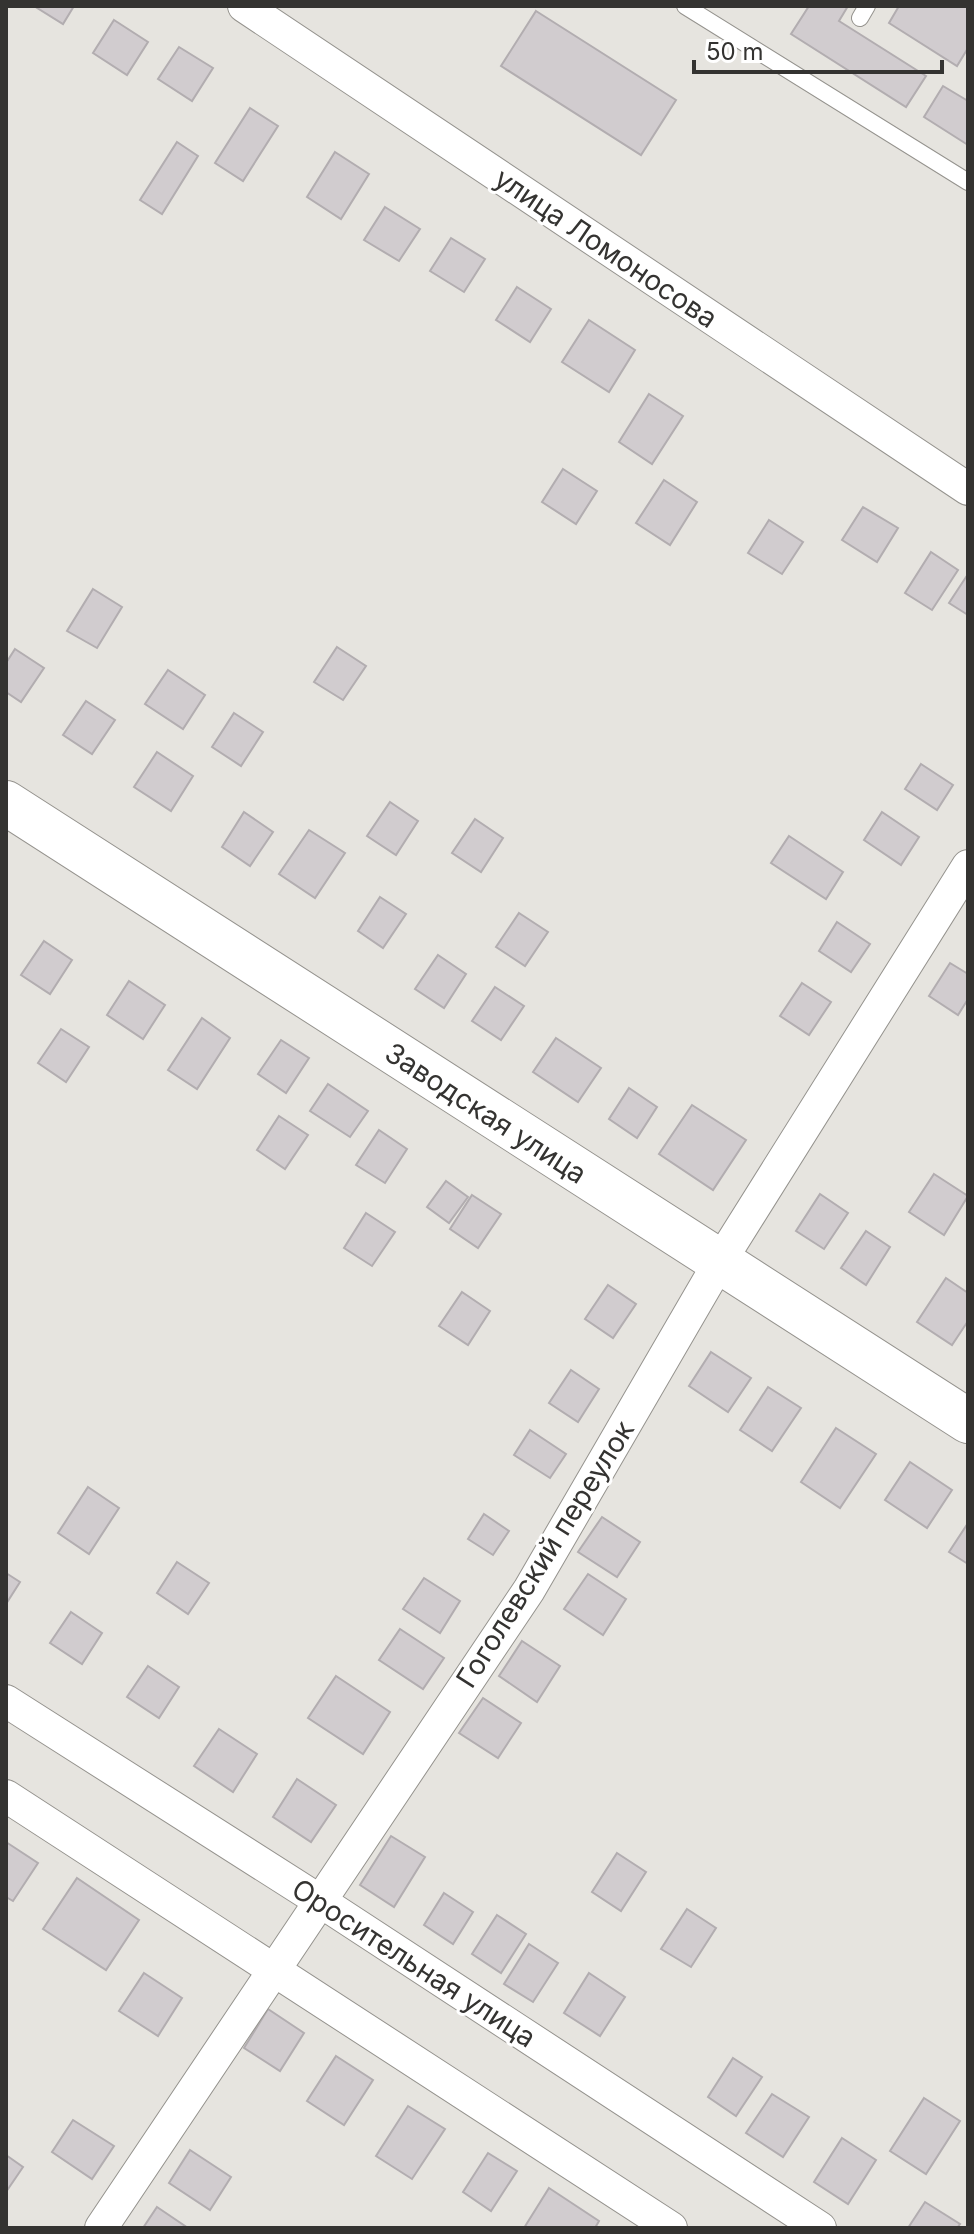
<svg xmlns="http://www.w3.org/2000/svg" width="974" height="2234" viewBox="0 0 974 2234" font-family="Inter,sans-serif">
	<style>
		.building { fill: #d1cccf; stroke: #b2adb0; stroke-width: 2 }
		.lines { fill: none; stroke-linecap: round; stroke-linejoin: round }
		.lane-casing { stroke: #95938e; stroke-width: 18 }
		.street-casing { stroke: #95938e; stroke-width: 34 }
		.secondary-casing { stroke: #95938e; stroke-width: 46 }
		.lane { stroke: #fff; stroke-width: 16 }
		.street { stroke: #fff; stroke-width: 32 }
		.secondary { stroke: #fff; stroke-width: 44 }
		.labels { text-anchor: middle; stroke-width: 6; stroke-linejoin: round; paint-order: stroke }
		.street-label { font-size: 28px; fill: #343331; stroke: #fff }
	</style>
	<rect width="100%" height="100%" fill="#e6e4df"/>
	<g class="building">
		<polygon points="34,6 74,6 63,24"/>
		<polygon points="809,6 848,6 839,21 926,76 906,107 791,34"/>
		<polygon points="899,6 968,6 968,48 957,66 889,23"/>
		<polygon points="536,11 676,100 641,155 501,66"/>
		<polygon points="114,20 148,42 127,75 93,53"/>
		<polygon points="179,47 213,68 192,101 158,79"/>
		<polygon points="943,86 968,101 968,145 924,117"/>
		<polygon points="250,108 278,126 243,181 215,163"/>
		<polygon points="177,142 198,156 162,214 140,200"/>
		<polygon points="335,152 369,174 341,219 307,197"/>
		<polygon points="385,207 420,229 399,261 364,240"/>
		<polygon points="451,238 485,259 464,292 430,271"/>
		<polygon points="517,287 551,309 530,342 496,320"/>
		<polygon points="589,320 635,350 609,392 562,362"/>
		<polygon points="649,394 683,416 652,464 619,442"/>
		<polygon points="563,469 597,491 576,524 542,502"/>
		<polygon points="664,480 697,502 670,545 636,523"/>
		<polygon points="863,507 898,528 877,562 842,540"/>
		<polygon points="769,520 803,542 782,574 748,553"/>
		<polygon points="931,552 958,570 932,610 905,593"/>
		<polygon points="968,574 968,615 949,603"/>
		<polygon points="93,589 122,607 97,648 67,631"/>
		<polygon points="337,647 366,666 343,700 314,682"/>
		<polygon points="15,649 44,668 21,702 6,692 6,663"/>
		<polygon points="168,670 205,695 183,729 145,704"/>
		<polygon points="86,701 115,720 92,754 63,735"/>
		<polygon points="234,713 263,732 241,766 212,747"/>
		<polygon points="157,752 193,776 171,811 134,787"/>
		<polygon points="921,764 953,785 937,810 905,789"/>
		<polygon points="390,802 418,821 396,855 367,836"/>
		<polygon points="244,812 273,832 250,866 222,847"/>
		<polygon points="882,812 919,837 901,865 864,840"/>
		<polygon points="475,819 503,838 481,872 452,853"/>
		<polygon points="309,830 345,853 315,898 279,874"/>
		<polygon points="789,836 843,872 826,899 771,863"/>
		<polygon points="380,897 406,914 383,948 358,931"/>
		<polygon points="519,913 548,932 525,966 496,947"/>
		<polygon points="837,922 870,944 851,972 819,951"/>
		<polygon points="44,941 72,960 50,994 21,975"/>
		<polygon points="438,955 466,974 444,1008 415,989"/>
		<polygon points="950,963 968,974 968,999 958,1015 929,996"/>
		<polygon points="129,981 165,1005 143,1039 107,1015"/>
		<polygon points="802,983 831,1002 809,1035 780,1016"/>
		<polygon points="495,987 524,1006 501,1040 472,1021"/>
		<polygon points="202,1018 230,1038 197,1089 168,1070"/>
		<polygon points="61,1029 89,1047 66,1082 38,1063"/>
		<polygon points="556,1038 601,1068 578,1102 533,1072"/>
		<polygon points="281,1040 309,1058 286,1093 258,1074"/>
		<polygon points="328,1084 368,1111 350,1137 310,1111"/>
		<polygon points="629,1088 657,1107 637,1138 609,1119"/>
		<polygon points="692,1105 746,1140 713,1190 659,1154"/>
		<polygon points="279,1116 308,1135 285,1169 257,1150"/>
		<polygon points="379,1130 407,1149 385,1183 356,1165"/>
		<polygon points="934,1174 968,1196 944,1235 909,1212"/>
		<polygon points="446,1181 468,1197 449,1223 427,1207"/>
		<polygon points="820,1194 848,1213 824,1249 796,1231"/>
		<polygon points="472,1195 501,1214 478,1248 450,1229"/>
		<polygon points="366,1213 395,1232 372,1266 344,1248"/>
		<polygon points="866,1231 890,1247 866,1285 841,1268"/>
		<polygon points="946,1278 968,1293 968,1321 952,1345 917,1322"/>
		<polygon points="608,1285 636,1304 613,1338 585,1319"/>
		<polygon points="462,1292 490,1311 468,1345 439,1326"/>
		<polygon points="711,1352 751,1378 728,1412 689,1386"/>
		<polygon points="571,1370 599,1389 578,1422 549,1403"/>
		<polygon points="768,1387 801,1408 772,1451 740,1430"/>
		<polygon points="836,1428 876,1454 840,1508 801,1482"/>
		<polygon points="530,1430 566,1454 550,1478 514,1455"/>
		<polygon points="910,1462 952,1490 927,1528 885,1500"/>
		<polygon points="88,1487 119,1508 89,1554 58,1533"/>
		<polygon points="484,1514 509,1531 493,1555 468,1539"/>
		<polygon points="602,1517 640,1542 617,1577 578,1552"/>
		<polygon points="968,1523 968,1564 949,1552"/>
		<polygon points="177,1562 209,1583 188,1614 157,1593"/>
		<polygon points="6,1573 20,1582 6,1604"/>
		<polygon points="588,1574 626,1599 603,1635 564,1609"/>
		<polygon points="424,1578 460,1601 440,1633 403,1609"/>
		<polygon points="71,1612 102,1633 82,1664 50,1643"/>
		<polygon points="400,1629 444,1658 423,1689 379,1660"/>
		<polygon points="522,1641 560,1666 537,1702 499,1676"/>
		<polygon points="148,1666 179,1687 159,1718 127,1697"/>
		<polygon points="336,1676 390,1712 363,1754 308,1718"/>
		<polygon points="483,1698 521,1723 498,1758 459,1733"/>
		<polygon points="219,1729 257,1754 233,1792 194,1766"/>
		<polygon points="297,1779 336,1805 311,1842 273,1817"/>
		<polygon points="391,1836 425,1857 394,1907 360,1885"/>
		<polygon points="6,1842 38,1863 13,1901 6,1897"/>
		<polygon points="617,1853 646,1872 621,1911 592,1892"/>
		<polygon points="77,1878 139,1920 106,1970 43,1929"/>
		<polygon points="444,1893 473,1912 453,1944 424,1925"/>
		<polygon points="687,1909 716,1928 691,1967 661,1949"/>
		<polygon points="497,1915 526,1934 501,1973 472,1954"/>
		<polygon points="529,1944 558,1963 533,2002 504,1984"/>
		<polygon points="144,1973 182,1998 158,2036 119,2011"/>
		<polygon points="589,1973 625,1997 600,2036 564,2013"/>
		<polygon points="268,2009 304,2033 280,2071 244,2048"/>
		<polygon points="336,2056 373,2080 344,2125 307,2101"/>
		<polygon points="733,2058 762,2077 736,2116 708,2097"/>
		<polygon points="772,2094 809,2117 783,2157 746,2133"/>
		<polygon points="924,2098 960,2121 926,2174 890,2151"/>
		<polygon points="408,2106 445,2129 412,2179 376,2156"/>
		<polygon points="73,2120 114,2146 92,2179 52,2152"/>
		<polygon points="842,2138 876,2160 848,2204 814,2182"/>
		<polygon points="190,2150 231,2177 210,2210 169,2183"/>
		<polygon points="488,2153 517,2171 491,2211 463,2192"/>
		<polygon points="6,2155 23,2167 6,2192"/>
		<polygon points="549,2188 599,2221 595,2228 524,2228"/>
		<polygon points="925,2202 960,2224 957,2228 908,2228"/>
		<polygon points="157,2207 188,2228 143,2228"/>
	</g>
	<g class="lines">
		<g class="lane-casing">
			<g id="lane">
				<polyline points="685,6 968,182"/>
				<polyline points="860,18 867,6"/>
			</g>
		</g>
		<g class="street-casing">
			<g id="street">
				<polyline points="244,6 968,489"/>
				<polyline points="6,1701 320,1901 820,2228"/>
				<polyline points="6,1796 671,2228"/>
				<polyline points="101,2228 529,1590 719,1263 968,866"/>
			</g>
		</g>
		<g class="secondary-casing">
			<polyline id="secondary" points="6,803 968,1421"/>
		</g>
		<use href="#lane" class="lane"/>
		<use href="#street" class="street"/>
		<use href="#secondary" class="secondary"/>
	</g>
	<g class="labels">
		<g class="street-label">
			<text transform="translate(606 248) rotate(34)" y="10">улица Ломоносова</text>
			<text transform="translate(486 1113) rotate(33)" y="10">Заводская улица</text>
			<text transform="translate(545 1554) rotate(-58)" y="10">Гоголевский переулок</text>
			<text transform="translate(414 1963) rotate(33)" y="10">Оросительная улица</text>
		</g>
	</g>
	<rect width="974" height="2234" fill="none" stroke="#343331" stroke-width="16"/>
	<path d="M694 60v12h248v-12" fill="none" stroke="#343331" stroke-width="4"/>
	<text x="706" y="60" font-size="24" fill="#343331" stroke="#ffffff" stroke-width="6" paint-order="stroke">50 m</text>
</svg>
